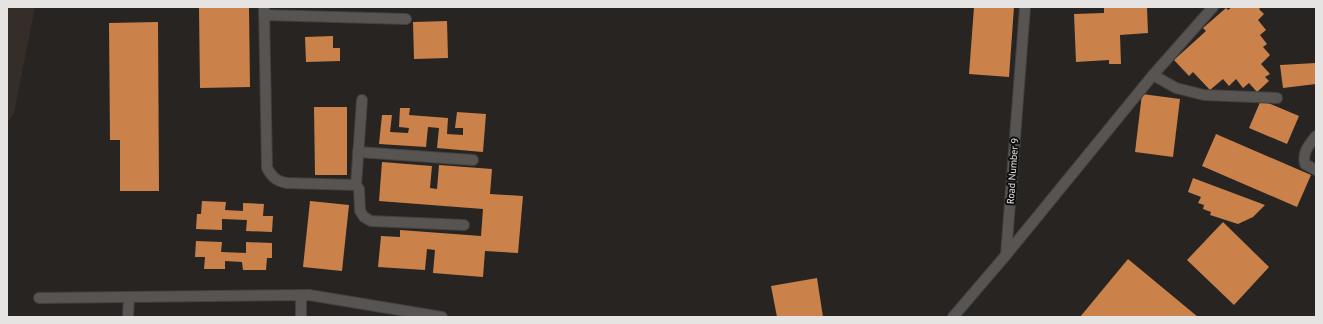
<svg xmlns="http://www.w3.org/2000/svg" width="1323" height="324" viewBox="0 0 1323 324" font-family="'PT Sans',sans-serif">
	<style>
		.built { fill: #352d28 }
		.building { fill: #ca824a }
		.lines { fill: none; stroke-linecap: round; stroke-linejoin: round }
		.lane-casing { stroke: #434140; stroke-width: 12 }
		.street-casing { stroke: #434140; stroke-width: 12 }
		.lane { stroke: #575451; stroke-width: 10 }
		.street { stroke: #575451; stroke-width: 10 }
		.labels { text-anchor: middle; stroke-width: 4; stroke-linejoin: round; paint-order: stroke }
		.street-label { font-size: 10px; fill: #e6e4e3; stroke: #0f0d0d }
	</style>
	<rect width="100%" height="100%" fill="#272422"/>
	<polygon class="built" points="7,7 35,7 14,113 7,123"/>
	<g class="building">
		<polygon points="199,7 249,7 250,87 200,88"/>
		<polygon points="974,7 1014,7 1009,77 969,74"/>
		<polygon points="1104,7 1147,7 1148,33 1120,35 1121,64 1109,64 1109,60 1076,62 1074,14 1104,13"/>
		<polygon points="1232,7 1261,7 1259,9 1264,14 1258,20 1266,30 1260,35 1267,44 1263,47 1270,55 1261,64 1270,74 1265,77 1269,81 1257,92 1249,83 1243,88 1236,79 1229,86 1223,79 1210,90 1193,72 1189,76 1174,60 1206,31 1203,28 1226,8 1228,10"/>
		<polygon points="447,21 448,58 414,59 413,22"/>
		<polygon points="158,22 159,191 120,191 120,140 110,140 109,23"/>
		<polygon points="333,36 333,48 340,48 340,61 306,62 305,37"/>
		<polygon points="1316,63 1316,84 1283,88 1280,65"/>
		<polygon points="1142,94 1180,99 1173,157 1135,152"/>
		<polygon points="1261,100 1299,116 1287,144 1249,128"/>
		<polygon points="314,107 347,107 347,175 315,175"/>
		<polygon points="400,108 410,108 409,115 448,118 447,134 463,135 463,128 455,128 457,112 486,114 483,152 437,148 439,128 428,127 426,147 379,144 382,115 392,115 390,132 408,133 409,128 399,127"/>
		<polygon points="1216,134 1311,175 1297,207 1202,166"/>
		<polygon points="382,162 432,166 430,188 437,189 439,165 492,169 490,194 523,196 518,253 485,251 483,277 433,273 435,250 427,249 425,270 378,267 381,236 400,237 400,230 481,236 483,209 379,201"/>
		<polygon points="1193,178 1265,205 1253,217 1238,224 1210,215 1211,212 1203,209 1204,205 1198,203 1201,197 1188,192"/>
		<polygon points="202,201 226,202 225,210 243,211 243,203 264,204 263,216 273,216 272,232 246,231 247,220 222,219 222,230 196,229 197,214 201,214"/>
		<polygon points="310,201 349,205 342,271 303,267"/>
		<polygon points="1223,222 1269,267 1234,305 1187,260"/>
		<polygon points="196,241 222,242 221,252 246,253 246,242 272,243 272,258 267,258 266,270 243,270 242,262 225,261 225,269 204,269 205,257 195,257"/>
		<polygon points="1128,259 1198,317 1080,317"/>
		<polygon points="817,278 823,317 777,317 771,286"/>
	</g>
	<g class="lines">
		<g class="lane-casing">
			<path id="lane" d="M 1316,136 C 1309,145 1302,152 1305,164 L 1316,170"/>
		</g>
		<g class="street-casing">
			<g id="street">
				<path d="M 264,7 L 267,168 C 272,177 276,181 287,183 L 356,185 L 359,189 L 360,211 L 364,217 L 371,221 L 464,225"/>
				<polyline points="264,15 406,19"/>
				<polyline points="1153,75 1176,88 1204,95 1277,98"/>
				<polyline points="358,152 473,160"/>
				<polyline points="356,185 362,100"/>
				<polyline points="1006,255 1153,75 1213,7"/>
				<polyline points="39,298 309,295 442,317"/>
				<polyline points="128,317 129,297"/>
				<polyline points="301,317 301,295"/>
				<polyline points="953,317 1006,255 1025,7"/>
			</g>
		</g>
		<use href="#lane" class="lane"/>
		<use href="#street" class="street"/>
	</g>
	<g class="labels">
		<g class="street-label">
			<text transform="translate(1012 171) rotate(-86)" y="4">Road Number 9</text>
		</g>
	</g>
	<rect width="1323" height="324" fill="none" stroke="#e6e4e3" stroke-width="16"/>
</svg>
